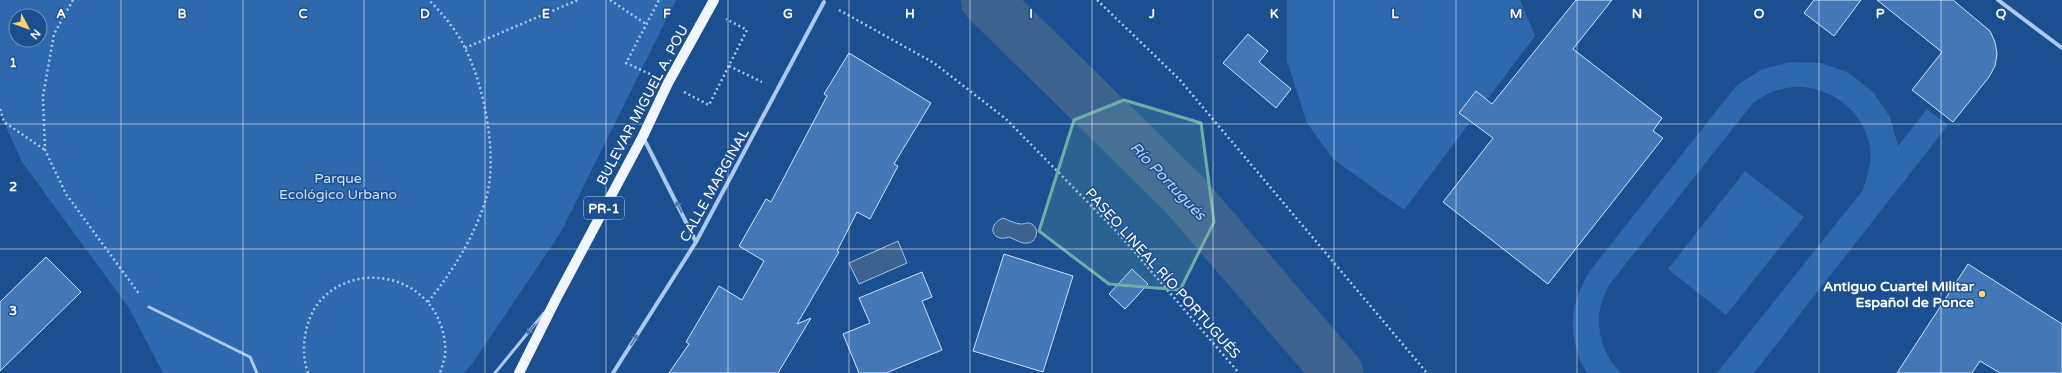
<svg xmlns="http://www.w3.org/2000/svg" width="2062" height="373" viewBox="0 0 2062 373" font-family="'Varela Round',sans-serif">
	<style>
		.green { fill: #2e69ad; fill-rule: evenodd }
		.water { fill: #3c6290; stroke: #9cc4f0 }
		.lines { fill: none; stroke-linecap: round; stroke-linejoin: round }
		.river { stroke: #3c6290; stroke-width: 51 }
		.building { fill: #4478b7; stroke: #cfe3fa }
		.path { stroke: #a9c9ee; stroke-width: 2.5; stroke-dasharray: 2 3; stroke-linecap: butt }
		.service { stroke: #a9c9ee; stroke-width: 3 }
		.minor { stroke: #a9c9ee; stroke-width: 4 }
		.primary { stroke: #f0f6ff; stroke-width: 10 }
		.oneway { stroke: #4674ac }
		.marked { fill: #6fada8; fill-opacity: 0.2; stroke: #6fada8; stroke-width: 3; stroke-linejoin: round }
		.grid { fill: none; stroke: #fff; stroke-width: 1; stroke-opacity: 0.55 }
		.poi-dot { fill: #ffd166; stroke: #1b4f8f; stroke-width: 1.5 }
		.labels { text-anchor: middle; stroke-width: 3; stroke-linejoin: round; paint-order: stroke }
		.shield { fill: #1b4f8f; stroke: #bbcadd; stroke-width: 1 }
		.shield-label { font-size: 13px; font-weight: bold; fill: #fff }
		.street-label { font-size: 14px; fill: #fff; stroke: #1b4f8f }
		.park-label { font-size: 14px; fill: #cfe3fa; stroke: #1b4f8f }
		.poi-label { font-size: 14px; font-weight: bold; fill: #fff; stroke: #1b4f8f; text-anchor: end }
		.water-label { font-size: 15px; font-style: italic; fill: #b5d3f5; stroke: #1b4f8f }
		.grid-label { font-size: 13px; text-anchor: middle; font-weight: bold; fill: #fff; stroke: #1b4f8f; stroke-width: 3; stroke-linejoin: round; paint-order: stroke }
	</style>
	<rect width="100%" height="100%" fill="#1b4f8f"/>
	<g class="green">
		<path d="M 0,0 L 676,0 L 561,232 L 472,364 L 464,373 L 163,373 L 129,308 L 22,162 L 0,113 ZM 16,16 L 40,16 L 40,40 L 16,40 Z"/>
		<polygon points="1287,0 1520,0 1535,36 1404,210 1333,159 1307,123 1287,61"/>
		<path d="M 1791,62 L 1821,63 L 1849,73 L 1873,92 L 1890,117 L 1898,146 L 1927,109 L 1948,125 L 1754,373 L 1717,373 L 1863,190 C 1868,174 1873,158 1869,142 C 1859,102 1814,77 1775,91 C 1767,93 1760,99 1753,103 L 1609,285 C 1606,291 1603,298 1601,305 C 1595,327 1603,358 1622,373 L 1587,373 C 1574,353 1569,324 1576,301 C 1579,291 1584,282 1589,272 L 1736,86 L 1762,69 Z"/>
		<polygon points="1745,171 1804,217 1726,315 1668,269"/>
	</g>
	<g class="water">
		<path d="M 1003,218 C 1008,220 1016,224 1021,224 C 1026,224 1028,221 1033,225 C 1040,230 1036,243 1027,243 C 1022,244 1014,239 1009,237 C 992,243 986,225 1003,218 Z"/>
		<polygon points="898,241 907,263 859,284 849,263"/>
	</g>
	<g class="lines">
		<polyline class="river" points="986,0 1183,193 1338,373"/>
	</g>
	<g class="building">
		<polygon points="1576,0 1612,0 1573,49 1662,118 1653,131 1663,138 1548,284 1443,202 1493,138 1459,113 1476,91 1492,104"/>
		<polygon points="1814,0 1861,0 1834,36 1804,13"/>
		<polygon points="1877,0 1953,0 1990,31 1995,42 1997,54 1995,66 1989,77 1953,122 1912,90 1942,52"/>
		<polygon points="1248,34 1268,51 1259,62 1291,89 1276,108 1223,63"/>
		<polygon points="849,53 931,103 894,164 898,166 870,219 857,212 837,251 839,252 797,324 811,318 778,373 669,373 689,344 686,342 719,286 742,300 764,261 739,246 766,199 771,202 827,96 824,94"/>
		<polygon points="1004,254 1073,276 1043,372 973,351"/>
		<polygon points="46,257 81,292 0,371 0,302"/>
		<polygon points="1968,264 2062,324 2062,373 2000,373 1980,361 1972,373 1897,373"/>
		<polygon points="1132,269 1148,284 1125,309 1109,294"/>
		<polygon points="922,272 932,297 922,301 942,350 886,373 859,373 843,334 870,323 859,298"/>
	</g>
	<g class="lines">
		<g class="path">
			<polyline points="73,0 54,34 43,96 45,150 66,194 140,295"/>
			<polyline points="610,0 646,24"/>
			<polyline points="1097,0 1179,79 1427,373"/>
			<polyline points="839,10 934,63 1006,119 1119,234 1239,373"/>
			<polyline points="465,48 578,0"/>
			<polyline points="729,66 762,82"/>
			<polyline points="650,74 626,63 659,0"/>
			<polyline points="684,92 709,105 747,30 726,19"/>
			<polyline points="0,109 4,122 45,150"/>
			<path d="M 428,302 C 452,272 473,239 485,202 C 499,161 485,87 465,48 C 457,31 442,13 429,0"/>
			<path d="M 308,373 C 303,359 303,345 306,331 C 319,264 415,259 440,323 C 444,332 446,345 445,355 C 444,361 442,367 440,373"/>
		</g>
		<g class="service">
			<polyline points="149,307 250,357 257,373"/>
			<polyline points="495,373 544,313"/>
		</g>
		<g class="minor">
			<polyline points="1998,0 2062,48"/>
			<polyline points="643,137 696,242"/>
			<polyline points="613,373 696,242 824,2"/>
		</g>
		<polyline class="primary" points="519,373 556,299 643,136 668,83 714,0"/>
	</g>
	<defs><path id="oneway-shaft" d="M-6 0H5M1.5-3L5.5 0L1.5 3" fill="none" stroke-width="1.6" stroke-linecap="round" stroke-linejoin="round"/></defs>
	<g class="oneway">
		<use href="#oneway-shaft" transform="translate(679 207) rotate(-117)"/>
		<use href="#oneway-shaft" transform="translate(531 329) rotate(130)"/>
		<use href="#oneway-shaft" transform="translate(634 340) rotate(-58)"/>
	</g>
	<path class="marked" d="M 1124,100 L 1201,123 L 1214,222 L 1180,290 L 1109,284 L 1039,231 L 1074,120 Z"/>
	<path class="grid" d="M 121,0 L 121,373M 243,0 L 243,373M 364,0 L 364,373M 485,0 L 485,373M 606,0 L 606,373M 728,0 L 728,373M 849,0 L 849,373M 970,0 L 970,373M 1092,0 L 1092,373M 1213,0 L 1213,373M 1334,0 L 1334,373M 1456,0 L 1456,373M 1577,0 L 1577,373M 1698,0 L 1698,373M 1819,0 L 1819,373M 1941,0 L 1941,373M 0,124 L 2062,124M 0,249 L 2062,249"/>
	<circle class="poi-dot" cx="1982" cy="294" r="4"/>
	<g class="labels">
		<rect class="shield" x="584" y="197" width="40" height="22" rx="3"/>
		<g class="shield-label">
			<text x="604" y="213">PR-1</text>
		</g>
		<g class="street-label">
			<text transform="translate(642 105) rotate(-62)" y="5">BULEVAR MIGUEL A. POU</text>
			<text transform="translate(714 185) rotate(-61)" y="5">CALLE MARGINAL</text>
			<text transform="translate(1163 273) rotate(48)" y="5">PASEO LINEAL RÍO PORTUGUÉS</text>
		</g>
		<g class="park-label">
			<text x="338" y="183">Parque<tspan x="338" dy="16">Ecológico Urbano</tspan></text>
		</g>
		<g class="poi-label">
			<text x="1974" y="291">Antiguo Cuartel Militar<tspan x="1974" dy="16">Español de Ponce</tspan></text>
		</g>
		<g class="water-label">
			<text transform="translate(1168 181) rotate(46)" y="5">Río Portugués</text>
		</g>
	</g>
	<g class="grid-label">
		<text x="61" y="18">A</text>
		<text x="182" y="18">B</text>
		<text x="303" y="18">C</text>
		<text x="425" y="18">D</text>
		<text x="546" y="18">E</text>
		<text x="667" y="18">F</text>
		<text x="788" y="18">G</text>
		<text x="910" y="18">H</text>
		<text x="1031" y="18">I</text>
		<text x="1152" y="18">J</text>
		<text x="1274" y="18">K</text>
		<text x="1395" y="18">L</text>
		<text x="1516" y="18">M</text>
		<text x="1637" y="18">N</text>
		<text x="1759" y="18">O</text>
		<text x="1880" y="18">P</text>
		<text x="2001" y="18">Q</text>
		<text x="13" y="67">1</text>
		<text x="13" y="191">2</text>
		<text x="13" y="315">3</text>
	</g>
	<g transform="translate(28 28) rotate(131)"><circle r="19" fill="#1b4f8f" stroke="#7695bc"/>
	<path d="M0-3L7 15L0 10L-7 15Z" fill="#ffd166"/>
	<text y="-6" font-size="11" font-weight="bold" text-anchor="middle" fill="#ffffff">N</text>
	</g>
</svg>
